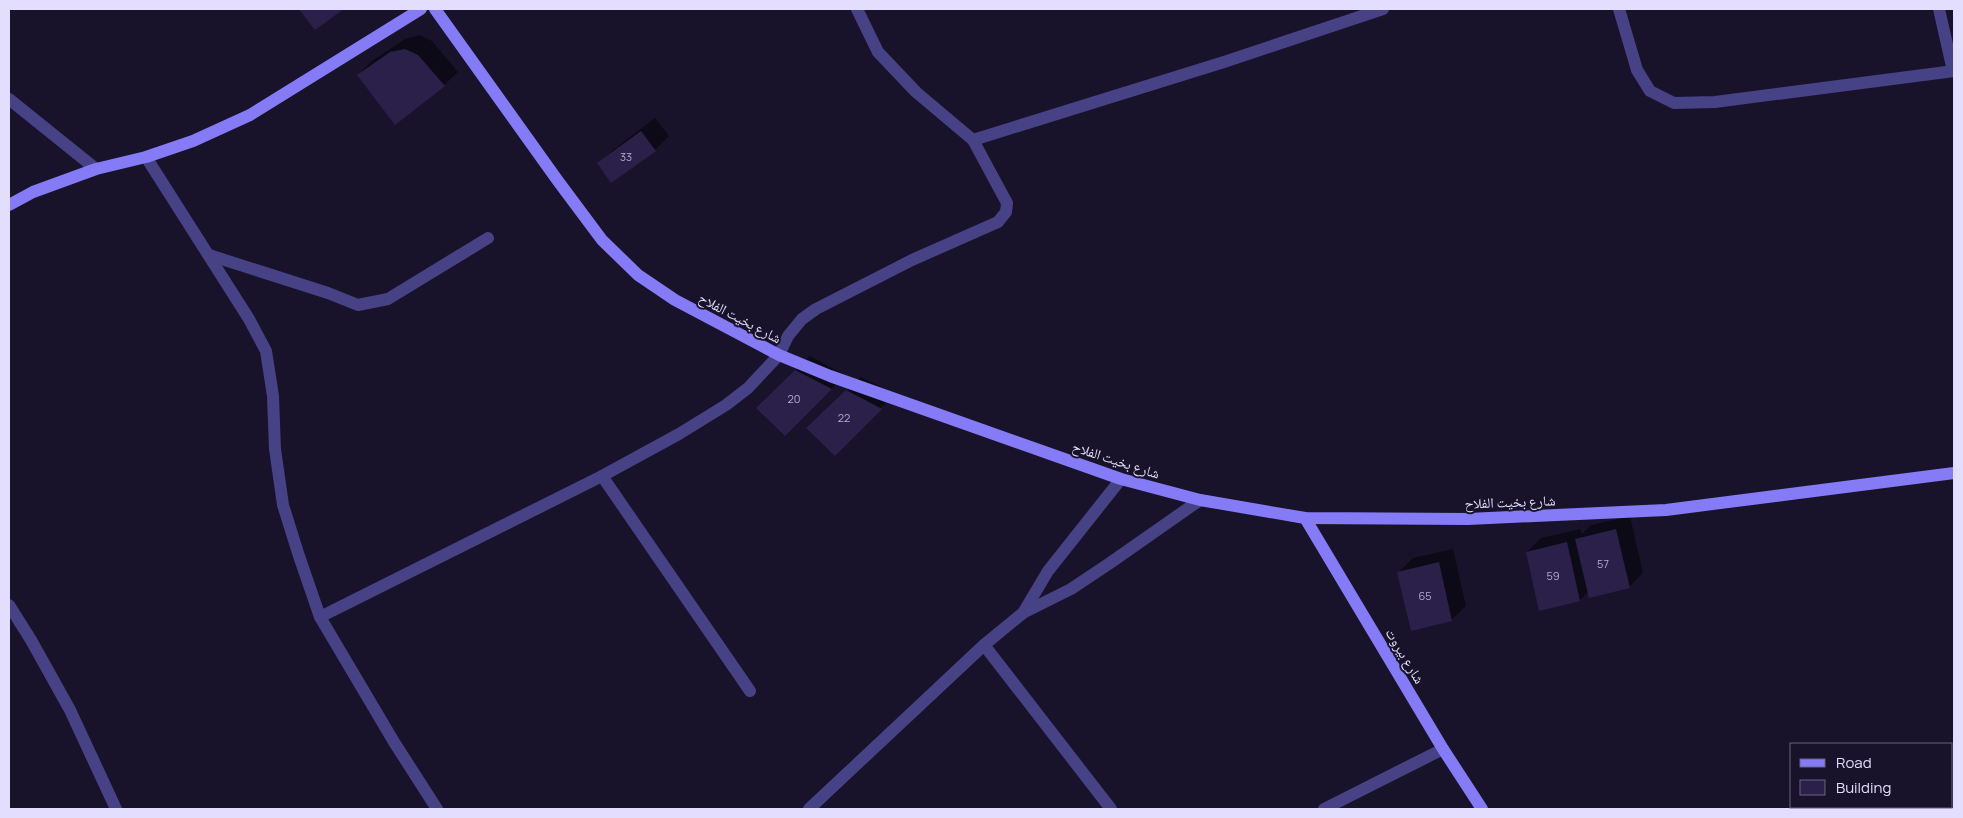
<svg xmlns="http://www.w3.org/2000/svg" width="1963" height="818" viewBox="0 0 1963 818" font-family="Manrope,'Noto Naskh Arabic',sans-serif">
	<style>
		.shadow { fill: #0007 }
		.building { fill: #2b204a }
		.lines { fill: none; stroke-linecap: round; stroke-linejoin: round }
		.street { stroke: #474186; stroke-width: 12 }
		.secondary { stroke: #857bf7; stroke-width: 12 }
		.labels { text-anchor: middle; stroke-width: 4; stroke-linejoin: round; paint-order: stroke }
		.number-label { font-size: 11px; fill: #b5aed0 }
		.street-label { font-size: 14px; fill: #e3defd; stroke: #18132a }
	</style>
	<rect width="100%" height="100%" fill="#18132a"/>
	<g class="shadow">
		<polygon points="420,35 432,41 458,72 444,85 358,75 372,61 405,39"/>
		<polygon points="655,118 669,136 655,150 599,164 613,150"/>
		<polygon points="810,356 845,375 799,421 758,408"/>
		<polygon points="861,377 895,394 835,454 822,414"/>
		<polygon points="1630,516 1643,573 1629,587 1589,591 1580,600 1540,609 1527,552 1541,538 1580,529 1582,534 1591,525"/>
		<polygon points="1453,549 1466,606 1451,620 1399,572 1413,558"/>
	</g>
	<g class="building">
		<polygon points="299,9 344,9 315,30"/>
		<polygon points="405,49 418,55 445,86 395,125 357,75 390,52"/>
		<polygon points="641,131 656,151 611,183 597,163"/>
		<polygon points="795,370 832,389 785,436 756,408"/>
		<polygon points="846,390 882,409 835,456 806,428"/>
		<polygon points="1616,529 1630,588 1589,598 1575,539"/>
		<polygon points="1567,542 1580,601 1539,611 1526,552"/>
		<polygon points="1439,562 1452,621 1411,631 1397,572"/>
	</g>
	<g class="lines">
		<g class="street">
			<polyline points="1619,9 1637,70 1650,91 1674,103 1715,102 1954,71"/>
			<polyline points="1939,9 1953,71"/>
			<polyline points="9,99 96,169"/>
			<polyline points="973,140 1224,62 1383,9"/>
			<polyline points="146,157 249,319 266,351 273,396 275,449 283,505 299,556 320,617 394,742 437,809"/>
			<polyline points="209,255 328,293 358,305 388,299 488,238"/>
			<polyline points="602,476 750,691"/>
			<polyline points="9,605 31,640 70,710 116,809"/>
			<polyline points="1023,613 1048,571 1121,479"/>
			<polyline points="320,617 602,476 679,434 726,405 748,388 779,355 788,336 802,319 816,309 912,260 998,222 1006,212 1007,203 973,140 916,92 878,52 857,9"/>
			<polyline points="984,645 1111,809"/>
			<polyline points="809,809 984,645 1023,613 1071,589 1110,563 1200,500"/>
			<polyline points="1324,809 1443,749"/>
			<polyline points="1943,809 1946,807"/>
		</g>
		<g class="secondary">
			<polyline points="435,9 558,181 602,240 638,275 675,300 779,355 830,376 1121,479 1200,500 1305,518 1468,519 1666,510 1954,473"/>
			<polyline points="9,205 33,192 96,169 146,157 193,141 250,115 421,9"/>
			<polyline points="1305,518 1443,749 1482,809"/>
		</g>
	</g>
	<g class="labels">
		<g class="number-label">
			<text x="626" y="161">33</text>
			<text x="794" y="403">20</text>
			<text x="844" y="422">22</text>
			<text x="1603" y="568">57</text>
			<text x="1553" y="580">59</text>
			<text x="1425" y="600">65</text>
		</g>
		<g class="street-label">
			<text transform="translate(740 318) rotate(28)" y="5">شارع بخيت الفلاح</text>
			<text transform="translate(1116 460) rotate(18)" y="5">شارع بخيت الفلاح</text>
			<text transform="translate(1510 502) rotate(-2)" y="5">شارع بخيت الفلاح</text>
			<text transform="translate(1405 656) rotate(59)" y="5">شارع بيروت</text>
		</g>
	</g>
	<rect width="1963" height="818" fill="none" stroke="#e3defd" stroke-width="20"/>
	<rect x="1790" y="743" width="162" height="65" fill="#18132a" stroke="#69647e"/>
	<rect x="1800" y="759" width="25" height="8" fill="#857bf7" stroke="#69647e"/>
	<text x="1836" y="768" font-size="15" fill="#e3defd">Road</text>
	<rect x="1800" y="780" width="25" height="15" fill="#2b204a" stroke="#69647e"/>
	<text x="1836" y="793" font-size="15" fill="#e3defd">Building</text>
</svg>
